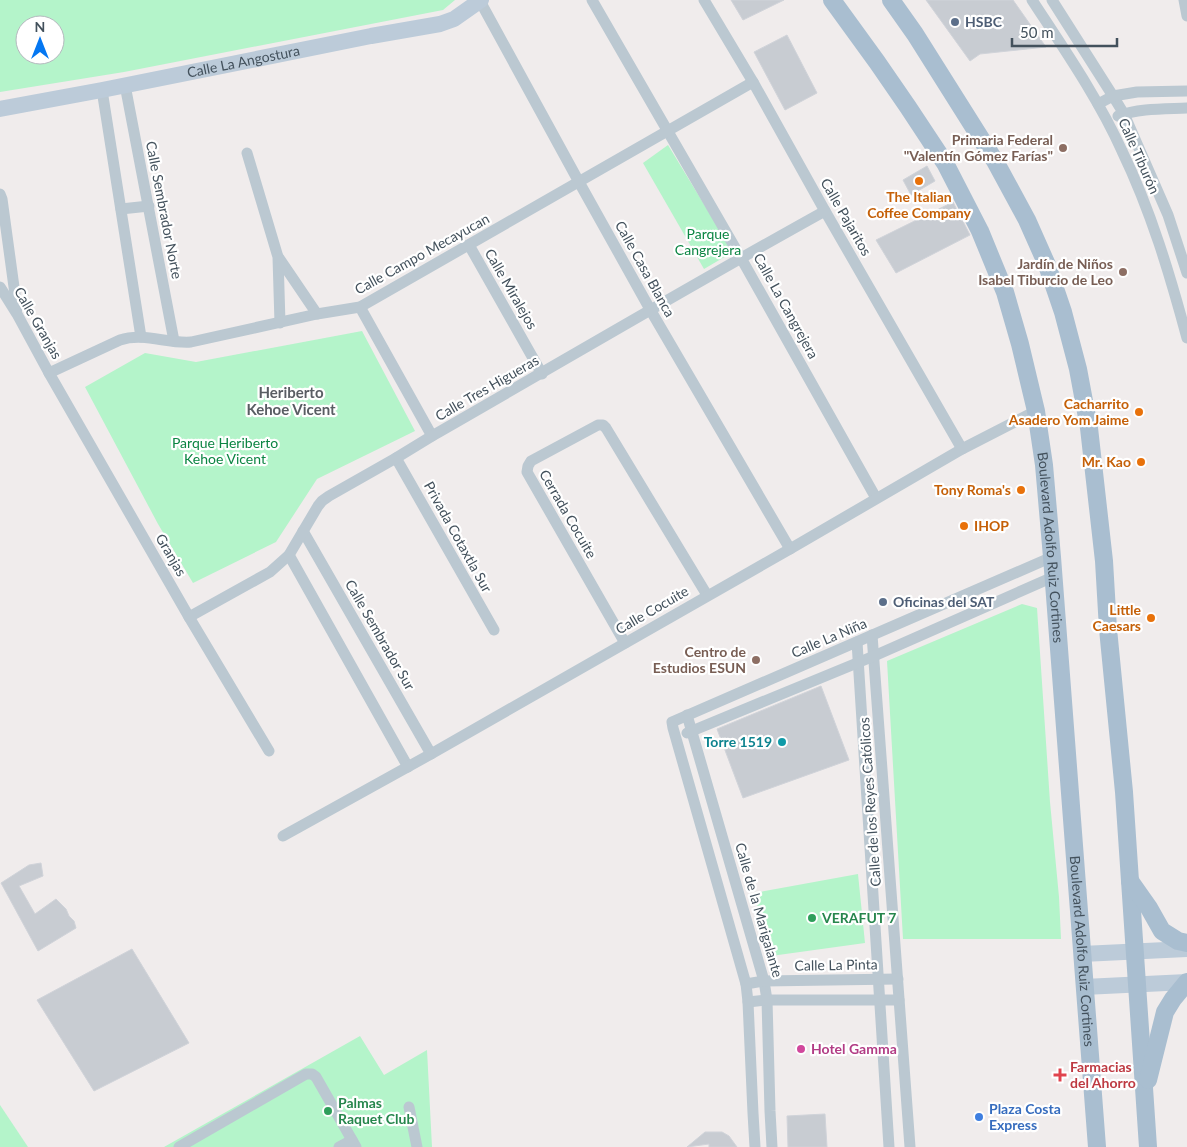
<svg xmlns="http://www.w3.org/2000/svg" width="1187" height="1147" viewBox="0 0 1187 1147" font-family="Lato,sans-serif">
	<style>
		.green { fill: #b4f4ca; fill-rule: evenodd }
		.building { fill: #c8ccd2; stroke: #d0d3d9 }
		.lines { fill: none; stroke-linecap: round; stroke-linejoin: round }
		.street { stroke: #bbc8d1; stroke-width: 11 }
		.secondary { stroke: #bccbd9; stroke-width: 16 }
		.primary { stroke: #a9bed0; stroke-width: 18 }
		.service-dot { fill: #5c6f8a; stroke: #fff; stroke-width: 2 }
		.education-dot { fill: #8d6e63; stroke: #fff; stroke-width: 2 }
		.food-dot { fill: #e8710a; stroke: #fff; stroke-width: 2 }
		.culture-dot { fill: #0f9aa8; stroke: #fff; stroke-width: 2 }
		.leisure-dot { fill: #2e9e5b; stroke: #fff; stroke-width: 2 }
		.hotel-dot { fill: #d1479c; stroke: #fff; stroke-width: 2 }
		.health-dot { fill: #e0444e; stroke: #fff; stroke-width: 2 }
		.shop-dot { fill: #3f7fe0; stroke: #fff; stroke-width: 2 }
		.labels { text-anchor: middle; stroke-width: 4.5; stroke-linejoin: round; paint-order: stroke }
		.service-label { font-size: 14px; font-weight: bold; fill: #4e5e75; stroke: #fff; text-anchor: start }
		.street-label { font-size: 14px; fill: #43515c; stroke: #fff }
		.education-label { font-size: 14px; font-weight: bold; fill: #785e54; stroke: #fff; text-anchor: end }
		.food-label { font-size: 14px; font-weight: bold; fill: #c56008; stroke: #fff; text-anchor: end }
		.park-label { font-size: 14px; fill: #0c8543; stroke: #fff }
		.culture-label { font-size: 14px; font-weight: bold; fill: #0d838f; stroke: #fff; text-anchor: end }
		.leisure-label { font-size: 14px; font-weight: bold; fill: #27864d; stroke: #fff; text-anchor: start }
		.hotel-label { font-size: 14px; font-weight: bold; fill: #b23c85; stroke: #fff; text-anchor: start }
		.health-label { font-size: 14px; font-weight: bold; fill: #be3a42; stroke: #fff; text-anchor: start }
		.shop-label { font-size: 14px; font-weight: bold; fill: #366cbe; stroke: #fff; text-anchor: start }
		.neighbourhood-label { font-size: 15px; font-weight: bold; fill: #595d63; stroke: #fff }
	</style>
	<rect width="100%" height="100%" fill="#f0ecec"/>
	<g class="green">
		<path d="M 0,0 L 455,0 L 443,10 L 124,72 L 0,92 ZM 25,25 L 55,25 L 55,55 L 25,55 Z"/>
		<polygon points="668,145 733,252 704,269 643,163"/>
		<polygon points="362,331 415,431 317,479 276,542 193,583 158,524 85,387 145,353 196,362"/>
		<polygon points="1022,604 1037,608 1050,802 1059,897 1061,939 903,939 887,661"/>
		<polygon points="858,874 865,943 771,956 754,893"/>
		<polygon points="360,1036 384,1075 427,1050 432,1147 164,1147"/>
		<polygon points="0,1105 28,1147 0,1147"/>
	</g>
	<g class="building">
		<polygon points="731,0 784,0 743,20"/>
		<polygon points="926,0 1013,0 1046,47 980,54 970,61"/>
		<polygon points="787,35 817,93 785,110 754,52"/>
		<polygon points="927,166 935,181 911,195 903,180"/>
		<polygon points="953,202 970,235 896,273 876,240"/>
		<polygon points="821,686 849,760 743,798 717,729"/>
		<polygon points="41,863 43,876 19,886 35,914 56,899 66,909 69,916 74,921 76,928 38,951 1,883 29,865"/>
		<polygon points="132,949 189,1043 94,1091 37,1000"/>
		<polygon points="825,1114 827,1147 788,1147 787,1116"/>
		<polygon points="705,1132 722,1132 729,1136 737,1147 709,1147 709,1144 687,1147"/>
	</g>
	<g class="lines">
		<g class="street">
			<polyline points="592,0 741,258 876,498"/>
			<polyline points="704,0 753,82 825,211 962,449"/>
			<path d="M 1032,0 C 1064,49 1098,98 1122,151 C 1151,211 1170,275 1187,338"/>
			<polyline points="1052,0 1113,96 1124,114 1168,215 1187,273"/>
			<polyline points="1184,0 1187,16"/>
			<polyline points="480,1 579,182 651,311 790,549"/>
			<polyline points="125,85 174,341"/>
			<polyline points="102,90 141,337"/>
			<polyline points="1098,104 1113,96 1137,92 1187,91"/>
			<path d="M 1118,116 C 1139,108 1165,109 1187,108"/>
			<polyline points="247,153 278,257 280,323"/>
			<polyline points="0,194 2,199 17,309"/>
			<polyline points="121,209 149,206"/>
			<polyline points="469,245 542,374"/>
			<polyline points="279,258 317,314"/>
			<polyline points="0,287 17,314 49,373 189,617 269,751"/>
			<polyline points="360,307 432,436"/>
			<path d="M 49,373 L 120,340 C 144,332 167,344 191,342 L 317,314 L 360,307 L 753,82"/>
			<polyline points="396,458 494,630"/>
			<polyline points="303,531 431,754"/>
			<polyline points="289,555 408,767"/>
			<path d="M 189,617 L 270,572 L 289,555 L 318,506 L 322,501 L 329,496 L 396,458 L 432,436 C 563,361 693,284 825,211"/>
			<polyline points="872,635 910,1147"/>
			<polyline points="857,642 889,1147"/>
			<polyline points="625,643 527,472 528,466 531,461 598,425 603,425 606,428 707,595"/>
			<polyline points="687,715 764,981 767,1000 770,1111 772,1147"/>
			<polyline points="687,733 874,656 1053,577"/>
			<polyline points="283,836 431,754 790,549 962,449 1036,411"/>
			<polyline points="746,984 764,981 898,979"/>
			<polyline points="748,1002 767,1000 899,1000"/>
			<polyline points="409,1107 417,1147"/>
			<polyline points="179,1147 306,1074 312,1074 316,1077 356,1147"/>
			<polyline points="339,1147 352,1140"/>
			<polyline points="755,1147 753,1113 748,1002 746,984 673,728 672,722 1052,557"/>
		</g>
		<g class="secondary">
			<path id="s1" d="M 0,109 L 102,90 L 371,36 L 440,24 L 454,19 L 481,0"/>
			<polyline points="1082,954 1187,949"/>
			<polyline points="1084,987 1187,982"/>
		</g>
		<g class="primary">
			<path id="s2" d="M 832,0 L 877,62 L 908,107 L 945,163 L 980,231 L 1005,292 L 1020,344 L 1036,411 L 1044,465 L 1052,557 L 1097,1147"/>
			<polyline points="891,0 915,34 995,161 1027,220 1047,265 1063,312 1078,369 1089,428 1104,561 1108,629 1124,792 1148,1147"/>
			<polyline points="1130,881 1149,908 1162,931 1178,941 1187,943"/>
			<polyline points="1148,1080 1165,1012 1173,999 1187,982"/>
		</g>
	</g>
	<g class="service-dot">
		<circle cx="955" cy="22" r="5"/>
		<circle cx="883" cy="602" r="5"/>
	</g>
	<g class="education-dot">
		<circle cx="1063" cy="148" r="5"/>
		<circle cx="1123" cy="272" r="5"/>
		<circle cx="756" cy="660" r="5"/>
	</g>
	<g class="food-dot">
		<circle cx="919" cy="181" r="5"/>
		<circle cx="1139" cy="412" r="5"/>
		<circle cx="1141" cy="462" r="5"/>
		<circle cx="1021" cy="490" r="5"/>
		<circle cx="964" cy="526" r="5"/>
		<circle cx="1151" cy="618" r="5"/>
	</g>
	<circle class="culture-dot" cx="782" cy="742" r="5"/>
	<g class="leisure-dot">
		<circle cx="812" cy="918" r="5"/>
		<circle cx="328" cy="1111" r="5"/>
	</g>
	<circle class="hotel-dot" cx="801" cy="1049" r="5"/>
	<path class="health-dot" d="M1057.5 1067.5h5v5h5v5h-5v5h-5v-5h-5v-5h5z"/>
	<circle class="shop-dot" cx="979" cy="1117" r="5"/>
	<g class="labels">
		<g class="service-label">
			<text x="965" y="27">HSBC</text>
			<text x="893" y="607">Oficinas del SAT</text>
		</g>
		<g class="street-label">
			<text dy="5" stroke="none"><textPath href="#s1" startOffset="248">Calle La Angostura</textPath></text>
			<text transform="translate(1139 156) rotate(66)" y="5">Calle Tiburón</text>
			<text transform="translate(164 210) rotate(79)" y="5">Calle Sembrador Norte</text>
			<text transform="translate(846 217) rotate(60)" y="5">Calle Pajaritos</text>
			<text transform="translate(422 254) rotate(-29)" y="5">Calle Campo Mecayucan</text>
			<text transform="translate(645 269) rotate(61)" y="5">Calle Casa Blanca</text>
			<text transform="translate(511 289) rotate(60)" y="5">Calle Miralejos</text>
			<text transform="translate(786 306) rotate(61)" y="5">Calle La Cangrejera</text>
			<text transform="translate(38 323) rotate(60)" y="5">Calle Granjas</text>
			<text transform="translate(487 388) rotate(-30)" y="5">Calle Tres Higueras</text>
			<text transform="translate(568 514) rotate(60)" y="5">Cerrada Cocuite</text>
			<text transform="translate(458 537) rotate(61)" y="5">Privada Cotaxtla Sur</text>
			<text dy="5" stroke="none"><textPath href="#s2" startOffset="601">Boulevard Adolfo Ruiz Cortines</textPath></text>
			<text transform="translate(171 555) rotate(60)" y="5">Granjas</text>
			<text transform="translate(652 610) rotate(-30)" y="5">Calle Cocuite</text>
			<text transform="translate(380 635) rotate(60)" y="5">Calle Sembrador Sur</text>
			<text transform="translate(829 638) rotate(-23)" y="5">Calle La Niña</text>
			<text transform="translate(870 802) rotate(-94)" y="5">Calle de los Reyes Católicos</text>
			<text transform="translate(759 910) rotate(74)" y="5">Calle de la Marigalante</text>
			<text dy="5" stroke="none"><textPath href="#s2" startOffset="1006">Boulevard Adolfo Ruiz Cortines</textPath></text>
			<text transform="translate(836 965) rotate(-1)" y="5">Calle La Pinta</text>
		</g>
		<g class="education-label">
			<text x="1053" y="145">Primaria Federal<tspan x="1053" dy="16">"Valentín Gómez Farías"</tspan></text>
			<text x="1113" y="269">Jardín de Niños<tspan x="1113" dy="16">Isabel Tiburcio de Leo</tspan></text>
			<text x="746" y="657">Centro de<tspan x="746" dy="16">Estudios ESUN</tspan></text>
		</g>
		<g class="food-label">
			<text x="919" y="202" text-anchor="middle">The Italian<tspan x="919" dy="16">Coffee Company</tspan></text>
			<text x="1129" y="409">Cacharrito<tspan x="1129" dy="16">Asadero Yom Jaime</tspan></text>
			<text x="1131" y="467">Mr. Kao</text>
			<text x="1011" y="495">Tony Roma's</text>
			<text x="974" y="531" text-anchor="start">IHOP</text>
			<text x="1141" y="615">Little<tspan x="1141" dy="16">Caesars</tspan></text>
		</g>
		<g class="park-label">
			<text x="708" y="239">Parque<tspan x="708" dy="16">Cangrejera</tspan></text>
			<text x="225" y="448">Parque Heriberto<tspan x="225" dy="16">Kehoe Vicent</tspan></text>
		</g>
		<g class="culture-label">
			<text x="772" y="747">Torre 1519</text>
		</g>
		<g class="leisure-label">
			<text x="822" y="923">VERAFUT 7</text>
			<text x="338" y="1108">Palmas<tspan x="338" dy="16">Raquet Club</tspan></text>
		</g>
		<g class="hotel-label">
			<text x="811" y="1054">Hotel Gamma</text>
		</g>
		<g class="health-label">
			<text x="1070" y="1072">Farmacias<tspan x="1070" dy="16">del Ahorro</tspan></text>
		</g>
		<g class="shop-label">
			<text x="989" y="1114">Plaza Costa<tspan x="989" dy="16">Express</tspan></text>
		</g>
		<g class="neighbourhood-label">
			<text x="291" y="398">Heriberto<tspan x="291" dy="17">Kehoe Vicent</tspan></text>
		</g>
	</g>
	<g transform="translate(40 40)"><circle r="24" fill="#ffffff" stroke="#b4b9be"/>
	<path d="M0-4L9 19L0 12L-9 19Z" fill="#0477f2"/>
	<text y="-8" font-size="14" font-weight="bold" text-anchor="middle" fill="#43515c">N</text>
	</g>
	<path d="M1012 38v8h105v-8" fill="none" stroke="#43515c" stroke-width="2.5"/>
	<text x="1020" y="38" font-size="15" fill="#43515c" stroke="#ffffff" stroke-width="4" paint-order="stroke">50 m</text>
</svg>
